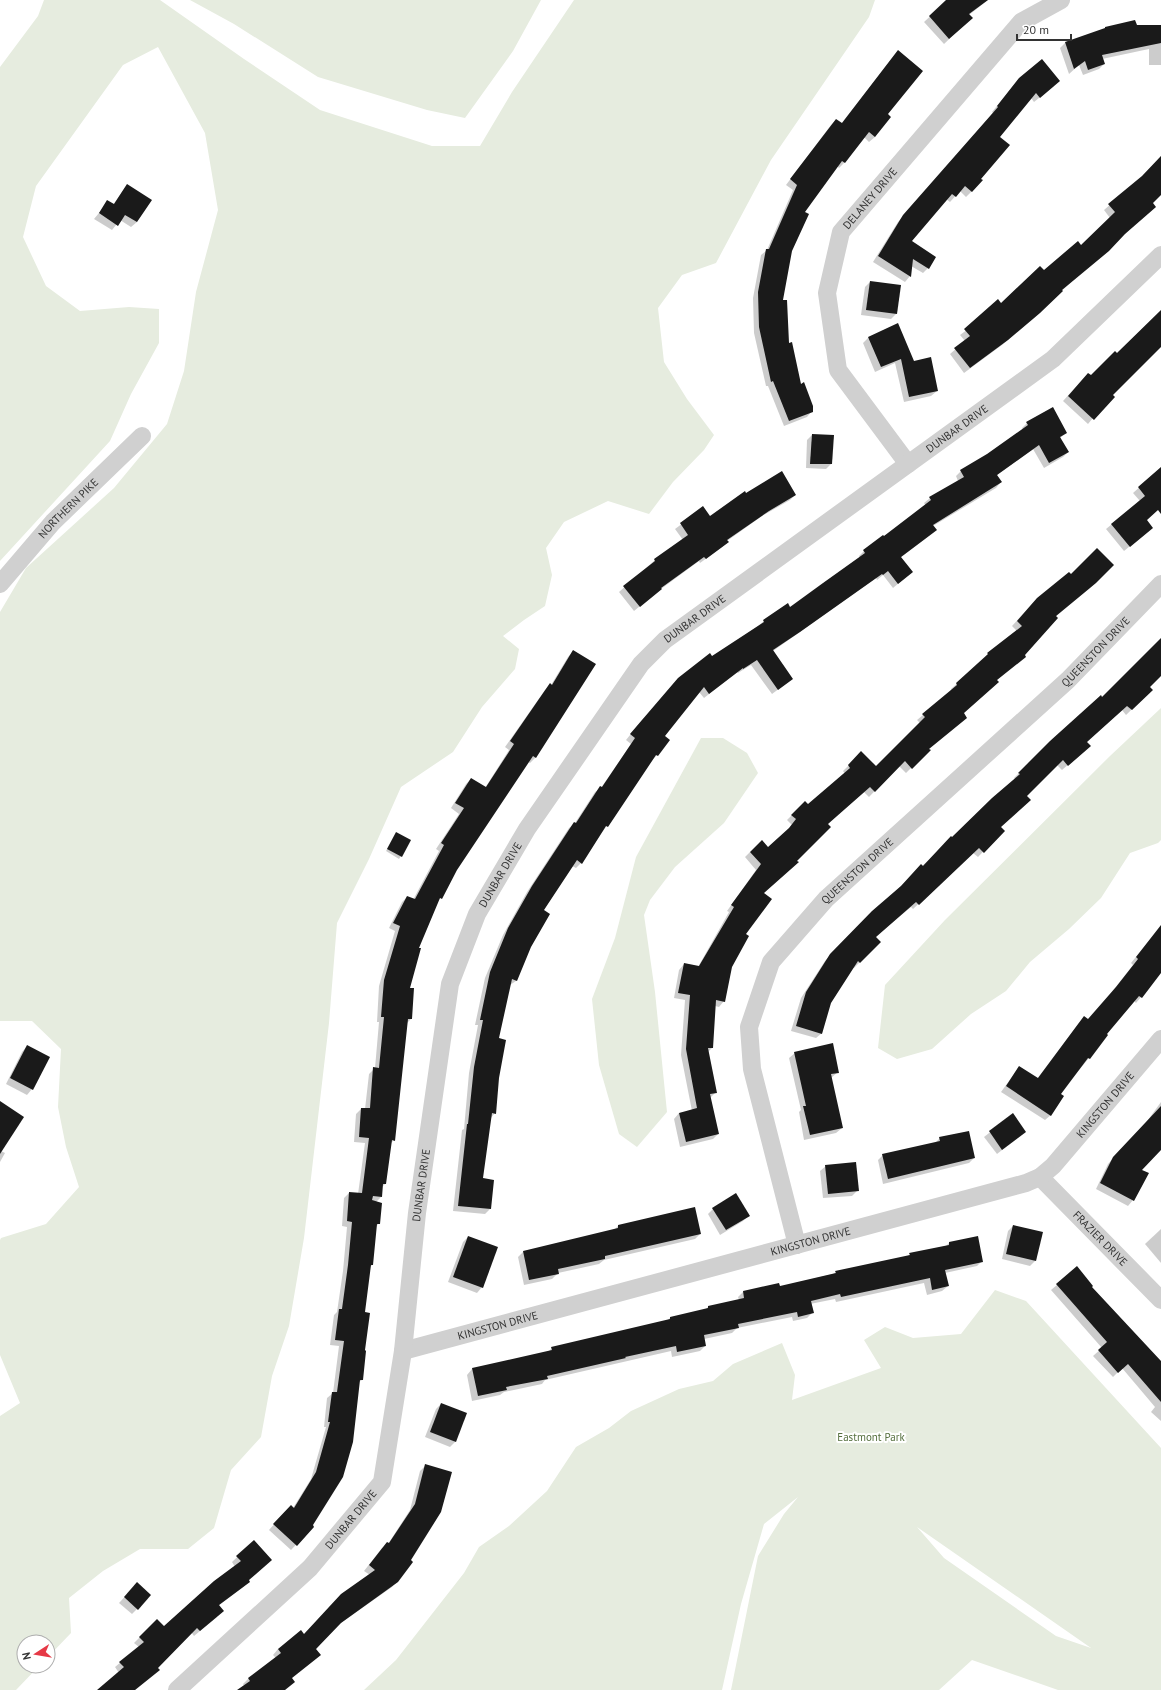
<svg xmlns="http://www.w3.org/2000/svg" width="1161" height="1690" viewBox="0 0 1161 1690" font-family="'PT Sans',sans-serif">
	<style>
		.green { fill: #e6ecdf; fill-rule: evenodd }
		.shadow { fill: #0003 }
		.building { fill: #1a1a1a }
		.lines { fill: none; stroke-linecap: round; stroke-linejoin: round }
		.street { stroke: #d0d0d0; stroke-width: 18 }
		.labels { text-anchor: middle; stroke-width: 4; stroke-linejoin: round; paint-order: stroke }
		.street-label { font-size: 11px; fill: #333; stroke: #fff }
		.park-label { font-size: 11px; fill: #56703f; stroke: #fff }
	</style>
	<rect width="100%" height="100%" fill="#fff"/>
	<g class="green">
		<polygon points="44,0 160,0 244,59 320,110 432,146 480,146 512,92 574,0 875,0 869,17 771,160 716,263 682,275 658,308 664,362 687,399 714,435 704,450 673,482 649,514 608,501 564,522 546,548 552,575 545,606 524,620 503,636 519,649 515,669 482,707 453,752 401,787 369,859 337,923 329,1023 304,1238 289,1326 272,1376 261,1437 231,1470 214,1528 188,1549 140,1549 103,1571 69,1598 71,1633 48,1657 48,1642 24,1642 24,1666 39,1666 16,1690 0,1690 0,1416 20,1403 0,1355 0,1240 1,1238 46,1224 79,1187 66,1147 58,1107 61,1049 32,1021 0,1021 0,612 26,568 114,488 167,424 184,371 196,292 218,210 205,133 158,47 123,65 36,186 23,237 46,286 80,311 129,307 159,309 159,343 131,394 110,441 0,561 0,67 38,16"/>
		<polygon points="190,0 541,0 513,51 465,118 427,110 318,77 234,24"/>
		<polygon points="1161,708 1161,840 1158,843 1130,853 1101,898 1069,929 1030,962 1006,991 971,1014 932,1049 897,1059 878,1048 885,985 945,920 1110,756"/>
		<polygon points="701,738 723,738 747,753 758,773 724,823 675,867 650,900 644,915 655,992 667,1112 637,1147 619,1134 599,1065 592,999 615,938 636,857"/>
		<path d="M 995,1290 L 1026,1301 L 1161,1448 L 1161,1690 L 1058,1690 L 972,1660 L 939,1690 L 731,1690 L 758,1556 L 784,1514 L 798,1497 L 764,1524 L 741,1604 L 722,1690 L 364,1690 L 396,1660 L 464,1573 L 479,1547 L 509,1526 L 547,1491 L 576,1447 L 609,1428 L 631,1411 L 679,1389 L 713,1381 L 733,1364 L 782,1343 L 795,1375 L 792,1400 L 881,1368 L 864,1340 L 885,1327 L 913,1338 L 961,1334 ZM 917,1527 L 1091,1648 L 1056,1636 L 944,1558 Z"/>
	</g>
	<g class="shadow">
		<polygon points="948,0 988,0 969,15 966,23 944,44 924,22"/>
		<polygon points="1136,26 1161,26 1161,65 1149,65 1149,49 1102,59 1104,64 1099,69 1083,75 1079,65 1069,74 1060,48 1065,43 1103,30"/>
		<polygon points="898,51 886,115 875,137 869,142 864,137 844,163 839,168 837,166 803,212 791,250 782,301 788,344 800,385 812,411 807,417 784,426 768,386 766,386 754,333 753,298 761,255 767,250 793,190 786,185 831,125 836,120 841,124"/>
		<polygon points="1014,85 1054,86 1034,102 1031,98 999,137 980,179 972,191 966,197 960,191 950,202 946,199 910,241 928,268 923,273 911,266 910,276 905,282 873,262 898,222 993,113 992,112"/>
		<polygon points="1161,156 1161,194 1034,318 1002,345 964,373 950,354 965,341 960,335 1044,272 1081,246 1110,218 1104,210 1142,177"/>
		<polygon points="127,185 137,222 131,227 120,220 112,230 94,219 108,202 113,205"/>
		<polygon points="870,282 900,286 896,314 891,319 861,315 865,287"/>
		<polygon points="1161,311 1161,346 1112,395 1088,424 1063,401 1083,379 1091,376 1116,354"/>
		<polygon points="868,338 914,362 937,391 931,396 904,402 895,363 875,372 863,343"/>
		<polygon points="1027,423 1066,433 1060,438 1068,452 1063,457 1044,468 1033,449 997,475 1001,482 996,488 933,526 930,535 900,558 906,577 893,588 883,575 877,580 876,578 773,651 792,679 772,694 751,665 738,673 737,672 704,698 699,692 664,736 657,755 652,760 581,863 576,868 572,866 543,911 516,981 510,985 498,1039 498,1077 495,1113 490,1119 482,1179 493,1181 490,1209 485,1214 453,1211 462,1130 464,1129 469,1073 478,1025 475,1025 485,978 503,935 527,892 569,828 575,823 595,792 601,788 631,744 626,740 642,720 712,658 758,626 764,621 790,608 860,558 859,556 864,551 883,536 884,537 926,506 924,503 930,498 958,481 956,476 961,471 988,455 1023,430 1022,428"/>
		<polygon points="812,435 833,436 831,464 826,469 806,468 807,440"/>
		<polygon points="1161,468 1161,507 1146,520 1146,533 1124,551 1106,529 1140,501 1133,493"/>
		<polygon points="746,494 795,495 790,500 762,516 727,541 728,542 722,547 700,563 699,561 661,589 634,611 619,592 655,560 683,540 675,529 703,508 710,517"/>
		<polygon points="1113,565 1090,588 1055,617 996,680 962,713 928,749 929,750 906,773 899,766 869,797 864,792 827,824 763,893 731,966 724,1001 719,1007 715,1006 712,1048 708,1052 716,1092 710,1098 718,1134 713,1139 680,1147 674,1119 679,1113 692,1111 681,1055 685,1000 674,998 679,970 684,964 698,967 729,912 727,911 756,870 745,857 750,852 768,848 786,832 792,825 787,820 805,802 808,806 845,774 843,771 861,753 876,767 920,723 917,720 923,715 952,691 951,689 983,660 988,654 1017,631 1012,626 1032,604 1071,576"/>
		<polygon points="1161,640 1161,675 1149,687 1152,690 1126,715 1122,710 1086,742 1084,751 1062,770 1057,765 1026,796 999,827 1003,831 978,857 973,853 913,909 911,907 875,937 880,942 854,968 853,967 830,1002 822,1033 816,1038 791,1031 801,998 825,961 873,912 1015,779 1014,778 1050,742 1102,698"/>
		<polygon points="573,651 594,664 535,758 530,763 528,762 456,870 438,901 418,948 409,989 411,1019 406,1024 394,1140 391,1143 385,1184 382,1187 381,1197 376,1202 379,1223 376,1227 372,1265 370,1267 364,1313 362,1380 359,1382 311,1525 313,1527 291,1550 269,1530 286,1511 293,1508 311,1479 326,1427 324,1427 327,1398 333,1393 339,1346 330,1345 334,1315 337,1312 343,1271 347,1227 342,1226 344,1198 349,1193 358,1194 365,1143 354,1142 356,1114 361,1109 365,1109 369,1074 375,1068 379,1022 377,1022 379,986 395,931 389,928 402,902 407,897 413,900 439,851 436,849 459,814 451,808 466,784 471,779 485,788 509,750 505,747 545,690 551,685 568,657"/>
		<polygon points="396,833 401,856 399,859 386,851"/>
		<polygon points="1161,926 1161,972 1141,997 1136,1003 1134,1001 1106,1034 1089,1058 1059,1094 1051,1115 1045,1120 1001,1092 1019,1067 1037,1079 1079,1023 1088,1020 1111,993 1133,965 1131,963"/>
		<polygon points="27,1046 32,1089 27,1095 6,1084 22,1052"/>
		<polygon points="795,1053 838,1072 831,1078 842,1128 836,1133 804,1140 799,1112 801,1110 789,1058"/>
		<polygon points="0,1102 1,1151 5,1153 0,1162"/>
		<polygon points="1161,1102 1161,1148 1141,1170 1133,1200 1128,1206 1096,1189 1108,1164 1145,1124"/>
		<polygon points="1012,1115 1025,1132 997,1154 984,1137"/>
		<polygon points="940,1138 974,1158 969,1163 883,1184 878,1160 883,1155 934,1144"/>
		<polygon points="826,1166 858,1190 852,1196 823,1198 820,1171"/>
		<polygon points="713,1209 749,1215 743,1221 720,1235 708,1214"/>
		<polygon points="618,1226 700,1234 695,1239 604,1260 599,1264 558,1273 552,1279 524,1285 518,1257 523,1252 614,1230"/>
		<polygon points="1013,1226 1035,1261 1030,1266 1002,1259 1008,1231"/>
		<polygon points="1161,1229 1161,1263 1145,1244"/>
		<polygon points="468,1237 482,1287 477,1293 448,1282 463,1242"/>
		<polygon points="949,1243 982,1261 977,1266 945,1273 948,1286 942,1291 927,1295 924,1283 836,1302 835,1299 810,1304 812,1313 807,1318 793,1321 792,1317 737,1328 732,1333 704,1339 705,1346 700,1351 672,1357 671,1351 545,1380 542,1384 504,1392 500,1395 472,1401 467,1375 472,1369 548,1352 552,1348 667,1321 670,1318 705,1310 708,1307 739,1300 738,1297 743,1292 779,1287 833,1274 836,1272 907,1257 910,1254 946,1246"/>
		<polygon points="1077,1268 1091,1287 1161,1364 1161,1421 1151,1412 1155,1407 1122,1368 1113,1377 1093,1356 1102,1348 1051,1290"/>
		<polygon points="441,1404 455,1442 450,1447 425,1437 436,1409"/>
		<polygon points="425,1466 397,1581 392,1587 335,1627 291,1678 285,1690 239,1690 244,1686 243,1684 248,1679 276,1658 273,1655 278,1649 304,1635 370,1575 364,1571 382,1548 388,1544 410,1510 420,1471"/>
		<polygon points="254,1541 248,1581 243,1587 218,1606 217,1617 194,1636 191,1632 157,1668 153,1675 135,1690 98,1690 119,1673 115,1667 139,1647 134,1643 157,1620 164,1627 235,1567 232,1562"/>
		<polygon points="132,1589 137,1609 132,1614 119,1603"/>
	</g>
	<g class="building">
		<polygon points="946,0 988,0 969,14 973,18 949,39 929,16"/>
		<polygon points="1135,20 1137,25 1161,25 1161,43 1102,55 1105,64 1088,70 1085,61 1074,69 1065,42 1105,28 1105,27"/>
		<polygon points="898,50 923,71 888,114 891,117 875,137 869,132 845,163 842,161 805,212 809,214 792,251 783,300 787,300 789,343 792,342 801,384 804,382 813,406 813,412 789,421 773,381 771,382 759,327 758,292 766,249 769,249 797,185 790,179 836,119 842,123"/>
		<polygon points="1042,59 1060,81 1040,98 1036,93 1000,137 1010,145 981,179 983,180 972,192 965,186 956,197 952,194 912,241 936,257 929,269 913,259 911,277 878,256 903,215 998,107 997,106 1019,78"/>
		<polygon points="1161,156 1161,195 1153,203 1156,207 1125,234 1109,251 1062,290 1063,291 1040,313 1008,340 970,368 954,348 970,336 964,329 998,299 1001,303 1040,266 1044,270 1078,241 1081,245 1115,212 1108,204 1142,176"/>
		<polygon points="127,184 152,200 137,222 125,215 118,226 99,213 107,200 114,204"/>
		<polygon points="870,281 901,285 897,314 866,310"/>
		<polygon points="1161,310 1161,347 1113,395 1115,397 1094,420 1068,396 1088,373 1091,375 1115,351 1117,353"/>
		<polygon points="898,323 914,361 931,357 938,391 909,397 901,359 881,367 868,337"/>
		<polygon points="1053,407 1067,433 1060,437 1069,452 1049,463 1039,445 997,475 1002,482 933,525 937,530 901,557 913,572 898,584 888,571 883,575 882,574 800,632 773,650 793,679 778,690 757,660 743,669 743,668 709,694 704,687 665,736 670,740 658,756 656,755 608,827 606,826 582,864 577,860 544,910 550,914 531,947 517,981 512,979 499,1038 506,1040 499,1078 496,1114 492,1113 483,1178 494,1180 491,1209 458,1206 467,1124 468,1124 474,1067 483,1020 480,1020 490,972 508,928 532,886 574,822 576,823 600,786 602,787 635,738 630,734 678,678 710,653 712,656 764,622 763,620 788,603 790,607 823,583 865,553 863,550 883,535 884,536 931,500 929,497 964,477 960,470 987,454 1028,425 1026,422"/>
		<polygon points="812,434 834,435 832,464 810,464"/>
		<polygon points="1161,467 1161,514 1158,510 1147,520 1153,528 1130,547 1111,524 1145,496 1138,487"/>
		<polygon points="782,471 796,495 769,511 727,540 729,542 706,559 704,557 661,588 662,589 640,607 623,586 655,561 654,559 688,535 680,523 703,506 710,516 745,491 746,493"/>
		<polygon points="1097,548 1114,565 1096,583 1056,616 1058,618 1025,655 1026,657 997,680 999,682 964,713 967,718 929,749 931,750 912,769 905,761 875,792 870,787 828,824 831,827 797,861 799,862 764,893 772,899 746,934 749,936 732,967 725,1002 716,1000 713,1048 708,1048 717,1093 710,1094 719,1134 686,1142 679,1113 697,1108 686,1049 690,995 678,993 684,963 699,966 734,907 731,905 761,864 750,852 762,840 768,847 789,828 796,819 791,815 805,801 808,804 850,768 848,765 861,751 876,766 925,717 922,714 957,685 956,683 988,654 987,653 1022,626 1017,621 1037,598 1069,572 1071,574"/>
		<polygon points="1161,638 1161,676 1150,687 1153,690 1132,710 1127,706 1087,742 1091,746 1068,766 1063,760 1027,796 1031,800 1001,827 1005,831 984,853 979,848 919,905 916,902 876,937 881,942 860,963 858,961 831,1003 822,1034 796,1026 806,992 830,954 872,911 901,886 921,864 923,866 951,836 952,837 992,798 1020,774 1018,773 1050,741 1101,695 1102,697"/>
		<polygon points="573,650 596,664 536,758 533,756 457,870 442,899 440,898 419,948 421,948 410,988 414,988 412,1019 408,1019 395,1141 392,1140 386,1184 383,1184 382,1197 373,1196 372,1200 382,1203 380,1224 377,1224 373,1265 371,1265 365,1312 370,1313 365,1350 366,1351 363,1380 360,1380 353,1442 343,1477 313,1525 314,1527 297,1546 273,1524 291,1505 294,1508 316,1472 330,1422 328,1422 332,1392 337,1392 344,1341 335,1340 339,1309 342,1309 348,1265 352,1222 347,1221 349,1192 362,1193 369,1138 359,1137 361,1108 370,1108 373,1067 379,1068 384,1017 381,1017 384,980 400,926 393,923 407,896 415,899 444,845 441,843 464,808 455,803 471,778 486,787 514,744 510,741 550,683 552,685"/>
		<polygon points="396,832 411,840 402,857 387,849"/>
		<polygon points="1161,925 1161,973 1142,998 1139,996 1107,1034 1108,1035 1090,1059 1088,1058 1061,1094 1064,1096 1051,1116 1006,1086 1019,1066 1038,1078 1084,1016 1088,1019 1116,987 1138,959 1136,957"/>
		<polygon points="833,1043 839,1073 831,1074 843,1128 810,1135 803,1106 806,1106 794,1052"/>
		<polygon points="27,1045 50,1057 33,1090 10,1078"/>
		<polygon points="0,1101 24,1117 0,1154"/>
		<polygon points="1161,1106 1161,1150 1142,1170 1149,1173 1134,1201 1100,1183 1113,1157"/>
		<polygon points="1013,1113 1026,1132 1002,1150 989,1131"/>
		<polygon points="969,1131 975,1158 888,1179 882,1154 940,1141 939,1137"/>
		<polygon points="856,1162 859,1191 828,1194 825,1165"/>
		<polygon points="736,1193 750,1216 726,1230 712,1208"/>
		<polygon points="695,1207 701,1234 605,1256 605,1259 558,1269 559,1274 529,1280 523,1251 618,1228 618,1225"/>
		<polygon points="1013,1225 1043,1232 1036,1261 1006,1254"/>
		<polygon points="468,1236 498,1247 483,1288 453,1277"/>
		<polygon points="978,1236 983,1262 945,1270 949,1286 932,1290 930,1278 841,1297 840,1294 811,1301 814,1313 798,1317 797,1312 738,1324 739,1328 704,1335 706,1346 677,1352 676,1346 625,1357 626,1358 547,1376 548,1379 506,1387 507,1390 478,1396 472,1368 552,1350 551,1347 670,1319 670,1317 708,1308 708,1306 744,1298 743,1291 779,1283 780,1286 836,1273 835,1271 910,1255 909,1253 949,1245 949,1242"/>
		<polygon points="1077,1266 1093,1286 1092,1287 1161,1361 1161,1402 1128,1364 1118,1373 1098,1350 1107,1342 1056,1284"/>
		<polygon points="441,1403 467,1413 456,1442 430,1432"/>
		<polygon points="425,1464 452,1472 441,1512 411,1560 413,1562 398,1582 341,1623 316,1649 321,1655 292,1678 295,1682 285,1690 237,1690 250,1681 248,1678 281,1653 278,1649 301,1630 304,1634 341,1594 375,1570 369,1565 387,1542 389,1543 415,1504"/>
		<polygon points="254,1540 272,1560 249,1580 250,1582 219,1605 224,1611 200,1631 197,1628 158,1668 160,1670 135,1690 97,1690 124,1667 119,1662 144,1642 139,1637 157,1619 164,1626 214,1581 241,1561 236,1556"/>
		<polygon points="137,1582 151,1595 138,1610 124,1597"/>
	</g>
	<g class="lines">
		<g class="street">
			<path id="s1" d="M 908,464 L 838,370 L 827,293 L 841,232 L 1021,22 L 1061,0"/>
			<path id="s2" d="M 0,584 L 53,522 L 142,436"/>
			<path id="s3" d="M 1040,1177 L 1161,1300"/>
			<path id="s4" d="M 797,1245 L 752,1069 L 749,1027 L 771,962 L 826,899 L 1068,680 L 1161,584"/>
			<path id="s5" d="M 403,1351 L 1026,1183 L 1040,1177 L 1053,1166 L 1161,1039"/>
			<path id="s6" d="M 177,1690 L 310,1568 L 382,1482 L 403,1351 L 417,1213 L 450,984 L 477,914 L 527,829 L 641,664 L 665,640 L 1053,359 L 1161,255"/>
		</g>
	</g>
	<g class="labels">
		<g class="street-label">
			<text dy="4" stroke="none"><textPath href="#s1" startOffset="302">DELANEY DRIVE</textPath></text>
			<text dy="4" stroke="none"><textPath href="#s6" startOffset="1564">DUNBAR DRIVE</textPath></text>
			<text dy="4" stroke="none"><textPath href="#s2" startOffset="102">NORTHERN PIKE</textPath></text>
			<text dy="4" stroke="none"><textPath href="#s6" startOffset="1240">DUNBAR DRIVE</textPath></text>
			<text dy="4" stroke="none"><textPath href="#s4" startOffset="742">QUEENSTON DRIVE</textPath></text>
			<text dy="4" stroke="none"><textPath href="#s4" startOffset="418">QUEENSTON DRIVE</textPath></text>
			<text dy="4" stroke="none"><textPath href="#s6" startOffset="916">DUNBAR DRIVE</textPath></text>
			<text dy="4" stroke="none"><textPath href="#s5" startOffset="758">KINGSTON DRIVE</textPath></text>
			<text dy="4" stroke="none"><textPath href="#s6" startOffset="592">DUNBAR DRIVE</textPath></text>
			<text dy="4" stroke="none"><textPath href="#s3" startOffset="86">FRAZIER DRIVE</textPath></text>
			<text dy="4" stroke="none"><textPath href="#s5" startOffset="422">KINGSTON DRIVE</textPath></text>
			<text dy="4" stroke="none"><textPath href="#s5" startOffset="98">KINGSTON DRIVE</textPath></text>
			<text dy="4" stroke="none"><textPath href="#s6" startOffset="244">DUNBAR DRIVE</textPath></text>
		</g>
		<g class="park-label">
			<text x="871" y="1441">Eastmont Park</text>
		</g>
	</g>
	<g transform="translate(36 1654) rotate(258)"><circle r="19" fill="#ffffff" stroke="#adadad"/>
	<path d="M0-3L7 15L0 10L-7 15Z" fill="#e63946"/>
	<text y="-6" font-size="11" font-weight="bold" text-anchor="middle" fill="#333333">N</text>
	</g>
	<path d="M1017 34v6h54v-6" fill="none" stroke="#333333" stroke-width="2"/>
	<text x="1023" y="34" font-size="12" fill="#333333" stroke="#ffffff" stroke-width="3" paint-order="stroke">20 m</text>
</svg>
